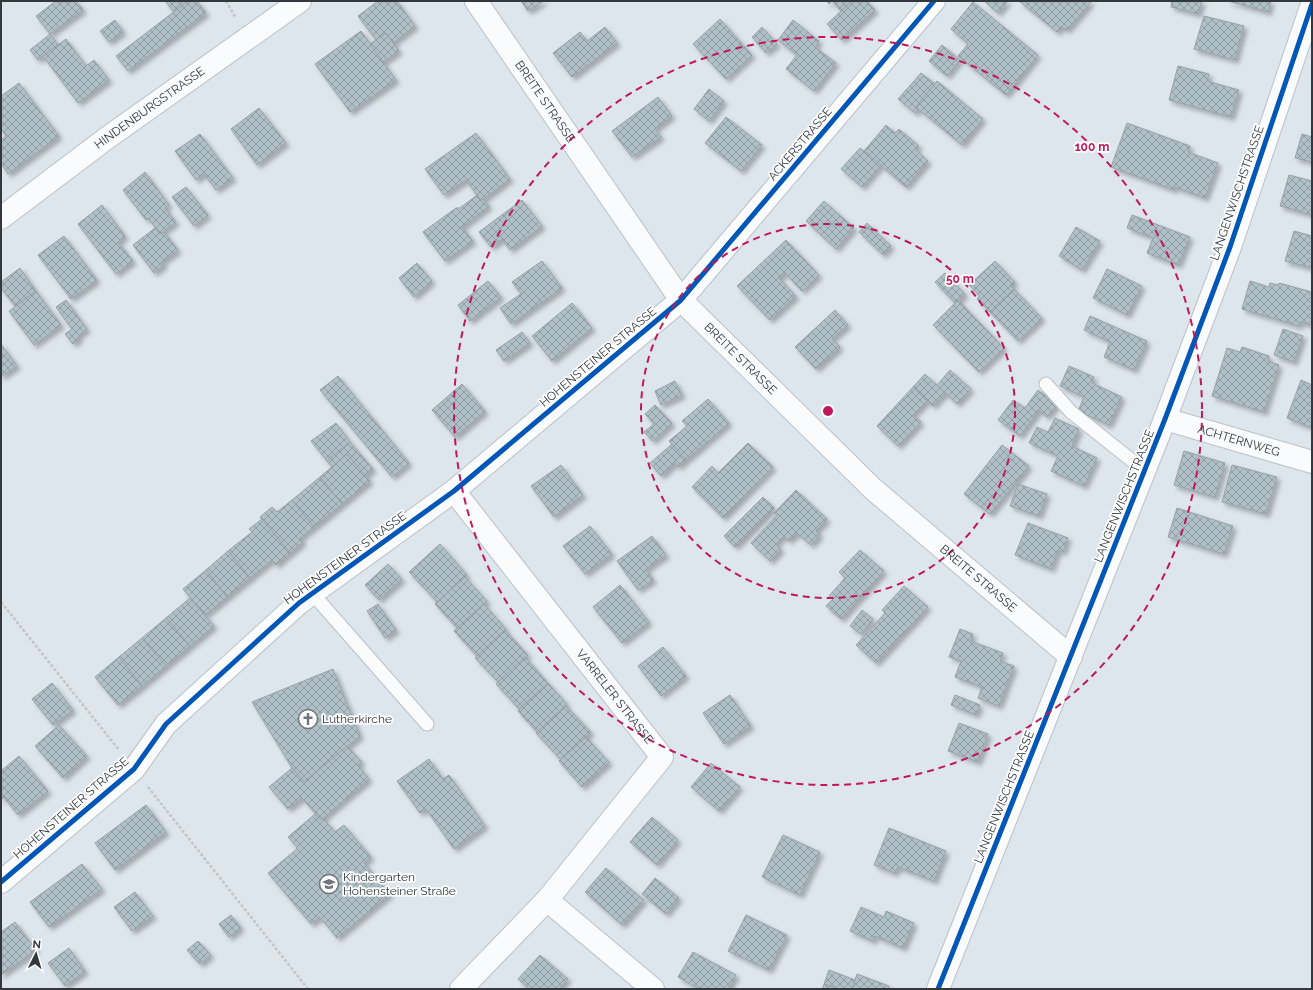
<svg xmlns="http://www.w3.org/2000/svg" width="1313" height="990" viewBox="0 0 1313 990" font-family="Raleway,sans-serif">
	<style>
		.building { fill: url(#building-cross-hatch); stroke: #98a0a4; filter: url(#shadow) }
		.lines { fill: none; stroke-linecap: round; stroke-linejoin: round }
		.lane-casing { stroke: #bbc1c7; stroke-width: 15 }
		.street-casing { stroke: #bbc1c7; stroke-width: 24 }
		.path { stroke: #c2c6c8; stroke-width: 2.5; stroke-dasharray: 3 2; stroke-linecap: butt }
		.lane { stroke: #fafbfc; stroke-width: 13 }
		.street { stroke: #fafbfc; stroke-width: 22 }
		.cycleway-casing { stroke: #fff; stroke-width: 8 }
		.cycleway { stroke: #0057b8; stroke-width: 5 }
		.ring { fill: none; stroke: #c2185b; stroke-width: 2; stroke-dasharray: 7 5 }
		.labels { text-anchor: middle; stroke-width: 3.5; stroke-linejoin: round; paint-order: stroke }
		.street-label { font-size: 12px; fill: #32383d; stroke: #fff }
		.poi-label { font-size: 12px; fill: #32383d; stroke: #fff; text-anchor: start }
		.centre { fill: #c2185b; stroke: #fff; stroke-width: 2 }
		.ring-label { font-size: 12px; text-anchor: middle; font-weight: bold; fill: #c2185b; stroke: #fff; stroke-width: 3.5; stroke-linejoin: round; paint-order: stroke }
	</style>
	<defs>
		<pattern id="building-cross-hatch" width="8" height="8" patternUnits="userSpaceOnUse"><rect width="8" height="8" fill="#afc0c6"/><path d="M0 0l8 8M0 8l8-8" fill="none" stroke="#8f9da2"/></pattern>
		<filter id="shadow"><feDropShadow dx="3.5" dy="3.5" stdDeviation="2" flood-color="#0004"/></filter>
	</defs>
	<rect width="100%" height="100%" fill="#dde5ed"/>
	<g class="building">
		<polygon points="56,1 76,1 83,10 50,34 36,16"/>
		<polygon points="165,1 188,1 174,12"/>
		<polygon points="188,1 197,1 206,13 128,71 116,56"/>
		<polygon points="378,1 397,1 415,26 393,43 386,33 376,40 358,16"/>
		<polygon points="521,1 544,1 528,11"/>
		<polygon points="827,1 852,1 841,11 832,1 829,4"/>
		<polygon points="852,1 867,1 875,10 842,40 827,24"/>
		<polygon points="984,1 1008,1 998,13"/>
		<polygon points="1019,1 1089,1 1091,2 1067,30 1062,27 1057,32"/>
		<polygon points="1172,1 1202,1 1198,14 1171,7"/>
		<polygon points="1228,1 1271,1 1268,12"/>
		<polygon points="973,2 1038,55 1006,95 958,56 968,44 951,29"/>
		<polygon points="1204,16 1244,26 1235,60 1194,49"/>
		<polygon points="720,19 752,55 726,79 693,44"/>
		<polygon points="115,20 123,32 109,42 100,31"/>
		<polygon points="793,20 819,41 815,47 836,63 814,91 786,69 797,55 778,40"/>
		<polygon points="605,27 617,43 572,77 553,53 580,32 587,41"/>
		<polygon points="762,27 777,44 766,53 752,37"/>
		<polygon points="361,31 396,80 350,112 315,64"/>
		<polygon points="386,33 399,51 383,62 370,44"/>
		<polygon points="50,34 58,45 38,60 30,50"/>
		<polygon points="66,39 86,66 94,60 109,80 78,103 43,56"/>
		<polygon points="942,45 960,60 947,76 929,61"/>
		<polygon points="1178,66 1209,74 1207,81 1239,90 1231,117 1169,100"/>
		<polygon points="921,73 935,84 916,107 918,110 915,113 898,99"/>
		<polygon points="937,81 983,119 962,145 916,107"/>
		<polygon points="19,83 59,136 8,174 1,163 1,140 6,136 1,129 1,96"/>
		<polygon points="709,89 724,101 709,121 694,109"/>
		<polygon points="658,97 672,116 655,129 661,137 632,157 612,131"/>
		<polygon points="259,108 286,143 257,165 231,129"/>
		<polygon points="726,117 762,145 741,171 705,143"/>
		<polygon points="1127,123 1190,146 1188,152 1218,163 1205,198 1175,187 1174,190 1111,167"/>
		<polygon points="886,125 895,133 899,129 919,146 916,150 928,161 906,187 864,151"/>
		<polygon points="476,133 510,179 481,201 466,180 444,195 425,169"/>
		<polygon points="200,134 233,178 216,190 204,174 196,180 175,151"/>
		<polygon points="1302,134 1312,137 1312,162 1295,158"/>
		<polygon points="860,148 881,165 862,187 841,169"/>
		<polygon points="145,172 169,205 165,208 176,222 160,234 148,218 146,220 123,190"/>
		<polygon points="1289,175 1312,181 1312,215 1280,206"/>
		<polygon points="186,187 208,215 194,226 172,197"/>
		<polygon points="477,195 481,201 483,199 489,206 462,227 473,241 445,261 423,232 456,208 460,208"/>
		<polygon points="522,200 542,226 510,250 502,239 491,247 479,232"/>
		<polygon points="824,201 854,228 836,249 806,221"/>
		<polygon points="102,205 125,236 118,242 133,261 116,274 78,224"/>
		<polygon points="1132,215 1190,237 1178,265 1147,253 1153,238 1127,228"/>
		<polygon points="867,223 891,246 883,255 859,232"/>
		<polygon points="1076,227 1100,241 1082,270 1059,256"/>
		<polygon points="155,228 160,234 164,232 178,250 162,262 164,265 154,273 133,245"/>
		<polygon points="1294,231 1312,236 1312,268 1285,261"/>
		<polygon points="64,236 97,280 71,299 38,255"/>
		<polygon points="786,240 819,275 802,291 785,273 779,278 796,296 770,320 737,286"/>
		<polygon points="542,261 562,288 511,324 500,308 521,294 512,282"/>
		<polygon points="995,261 1015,282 1011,286 1014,289 990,312 977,299 980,296 969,285"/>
		<polygon points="417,263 432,281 414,297 399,278"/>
		<polygon points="20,268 36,291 15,306 1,288 1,282"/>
		<polygon points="1107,269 1142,286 1127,315 1093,298"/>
		<polygon points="945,273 965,294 955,303 935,282"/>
		<polygon points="488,281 501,297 470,321 458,305"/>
		<polygon points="1250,281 1269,287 1270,283 1278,285 1279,283 1312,292 1312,325 1300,322 1299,326 1242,309"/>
		<polygon points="1014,289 1042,318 1018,341 990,312"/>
		<polygon points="36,291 61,325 34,345 9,311"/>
		<polygon points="66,300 87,329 78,336 79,339 73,344 65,334 72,329 56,307"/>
		<polygon points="958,300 1004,348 979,372 933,325"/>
		<polygon points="572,303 592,328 552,361 532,336"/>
		<polygon points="835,310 848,325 832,339 840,347 816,369 795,347"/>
		<polygon points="1090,316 1147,341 1134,370 1104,357 1110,342 1084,330"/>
		<polygon points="1283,329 1303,336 1294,362 1274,355"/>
		<polygon points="522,332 530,343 504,361 496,350"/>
		<polygon points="1,344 17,366 1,377"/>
		<polygon points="1242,347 1269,356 1268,361 1279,365 1264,412 1212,396 1227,348 1240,352"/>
		<polygon points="1069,366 1094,377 1092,383 1122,397 1109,425 1078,411 1084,397 1060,386"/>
		<polygon points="950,370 971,389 957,404 937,385"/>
		<polygon points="925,374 945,393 933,406 913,387"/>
		<polygon points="338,376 409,463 392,477 320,390"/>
		<polygon points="1301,380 1312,385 1312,428 1287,418"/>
		<polygon points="675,381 682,395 661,405 655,391"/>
		<polygon points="462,384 485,411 455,437 432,410"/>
		<polygon points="913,387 927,401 913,415 921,422 898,446 877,426"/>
		<polygon points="1038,390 1057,404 1047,417 1039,410 1020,436 998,420 1013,400 1025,408"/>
		<polygon points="708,399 729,423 686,460 669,441 687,426 682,421"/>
		<polygon points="655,405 672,423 653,441 644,432 654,424 645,414"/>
		<polygon points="1055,418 1079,429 1072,446 1097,458 1084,486 1051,471 1058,456 1029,443 1037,427 1048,432"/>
		<polygon points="336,423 350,442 327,461 311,441"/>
		<polygon points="350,442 373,469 365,476 347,454 332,467 327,461"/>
		<polygon points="748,443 773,467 723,518 692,487 712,466 718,473"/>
		<polygon points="672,444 686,460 678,467 675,463 661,476 650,463"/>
		<polygon points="1002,445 1029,466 990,514 964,494"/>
		<polygon points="1184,451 1225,463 1215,497 1174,485"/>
		<polygon points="347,454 370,481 342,504 320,477"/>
		<polygon points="561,465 583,495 554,517 531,486"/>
		<polygon points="1232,465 1277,477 1266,514 1222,502"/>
		<polygon points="320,477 342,504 314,527 292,500"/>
		<polygon points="1018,484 1047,494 1039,516 1010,506"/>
		<polygon points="796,490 827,519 816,531 820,535 811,545 797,533 789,541 784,536 776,544 781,550 770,561 751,543 777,515 774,513"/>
		<polygon points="763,497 774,508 735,547 724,536"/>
		<polygon points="292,500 314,527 300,538 303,542 290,553 260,517 272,507 277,512"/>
		<polygon points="1177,508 1233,526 1224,554 1168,537"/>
		<polygon points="262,519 290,553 276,565 272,560 250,578 228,551 252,532 249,529"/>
		<polygon points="1028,523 1068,538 1063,552 1058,550 1051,569 1015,555"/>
		<polygon points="590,526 612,554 585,574 563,546"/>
		<polygon points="652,536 666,555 646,569 653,580 638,590 617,561"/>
		<polygon points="440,544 467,575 437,602 409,572"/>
		<polygon points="860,550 884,571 841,619 826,606 833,599 829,596 845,578 839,572"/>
		<polygon points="228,551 250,578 227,597 206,570"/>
		<polygon points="388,564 402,579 379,600 365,585"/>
		<polygon points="206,570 227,597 205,615 183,589"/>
		<polygon points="465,577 487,601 457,628 435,604"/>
		<polygon points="620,585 649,622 622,643 593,607"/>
		<polygon points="904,586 928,607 876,663 856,645 885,613 882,610"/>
		<polygon points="190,598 214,626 190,646 166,618"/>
		<polygon points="378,604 396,630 385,638 367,611"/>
		<polygon points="484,604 506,629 477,656 454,631"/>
		<polygon points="862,610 873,619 861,634 850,626"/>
		<polygon points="166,618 190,646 166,666 142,638"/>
		<polygon points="960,629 973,634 971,641 1003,653 1000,661 1014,666 999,706 978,698 982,687 955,677 961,661 949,657"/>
		<polygon points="505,630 528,655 498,682 475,658"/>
		<polygon points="142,638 166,666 142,686 119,657"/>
		<polygon points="663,647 686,676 661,696 638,666"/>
		<polygon points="119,657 142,686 118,705 95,677"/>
		<polygon points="525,657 548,683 519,709 496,684"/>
		<polygon points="333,669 360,736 304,782 292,768 252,702"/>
		<polygon points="52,683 73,710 53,725 32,699"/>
		<polygon points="548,683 567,704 537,732 518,711"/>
		<polygon points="730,695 751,726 724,744 703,713"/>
		<polygon points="955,695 980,705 976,715 951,705"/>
		<polygon points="566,706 591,732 561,760 536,733"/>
		<polygon points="959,723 988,734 978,762 948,751"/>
		<polygon points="59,725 87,756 63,778 35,746"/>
		<polygon points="586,737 609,762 582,787 559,761"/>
		<polygon points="347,746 362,762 358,765 369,779 321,820 302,798 288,809 269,787 292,768 304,782"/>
		<polygon points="19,756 48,791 18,815 4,797 1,800 1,771"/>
		<polygon points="429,759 443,779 449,775 485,826 454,849 426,809 420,813 397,781"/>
		<polygon points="711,763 740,787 719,811 691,787"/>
		<polygon points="146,805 166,832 115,870 95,843"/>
		<polygon points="315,814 321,820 323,818 335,832 344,825 371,857 364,863 390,894 337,938 320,917 311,924 268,873 298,848 288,837"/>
		<polygon points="652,817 678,840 657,865 630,842"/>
		<polygon points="889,828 946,851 934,881 898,867 895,873 874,865"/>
		<polygon points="783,835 820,852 800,895 762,877"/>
		<polygon points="82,864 102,889 49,927 30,902"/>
		<polygon points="606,868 644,900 622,925 585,892"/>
		<polygon points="655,878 679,898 666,914 642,894"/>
		<polygon points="135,892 153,916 132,931 114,907"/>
		<polygon points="861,907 884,917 886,911 914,923 903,948 875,936 873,941 850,931"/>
		<polygon points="231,915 241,928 229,937 219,924"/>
		<polygon points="746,915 787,935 769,970 728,951"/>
		<polygon points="15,922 36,950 1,975 1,932"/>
		<polygon points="198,941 211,955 200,964 187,950"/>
		<polygon points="69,948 85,971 65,986 48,963"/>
		<polygon points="693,952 736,975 728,989 699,989 678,977"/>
		<polygon points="540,955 568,979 559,989 529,989 518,979"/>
		<polygon points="829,970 855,980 852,989 838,989 824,984"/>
		<polygon points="857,974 889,986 888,989 852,989"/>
		<polygon points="824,984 838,989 822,989"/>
	</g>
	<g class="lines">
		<g class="lane-casing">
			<g id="lane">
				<polyline points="1046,384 1071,412 1145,471"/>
				<polyline points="312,593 427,724"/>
			</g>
		</g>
		<g class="street-casing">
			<g id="street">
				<path id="s1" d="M 476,1 L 681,300 L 873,489 L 1071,657"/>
				<path id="s2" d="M 1,218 L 107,138 L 300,1"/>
				<path id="s3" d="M 1165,419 L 1312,462"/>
				<path id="s4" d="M 454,491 L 662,757 L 547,900 L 461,989"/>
				<polyline points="1,882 134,769 166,724 299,603 454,491 681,300 934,1"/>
				<polyline points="547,900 653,989"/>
				<polyline points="938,989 1165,419 1230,247 1312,4"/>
			</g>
		</g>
		<g class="path">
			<polyline points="226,1 236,18"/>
			<polyline points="1,602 119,750"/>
			<polyline points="148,787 308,989"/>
		</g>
		<use href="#lane" class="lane"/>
		<use href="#street" class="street"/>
		<g class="cycleway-casing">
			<g id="cycleway">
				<polyline points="1,882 134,769 166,724 299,603 454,491 681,300 934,1"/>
				<polyline points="938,989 1165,419 1230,247 1312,4"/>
			</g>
		</g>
		<use href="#cycleway" class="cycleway"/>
	</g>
	<g class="ring">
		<circle cx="828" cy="411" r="187"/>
		<circle cx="828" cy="411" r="374"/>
	</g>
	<defs>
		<g id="church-ring" transform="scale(1)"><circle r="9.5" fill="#fff" stroke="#6e757b" stroke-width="1.5"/><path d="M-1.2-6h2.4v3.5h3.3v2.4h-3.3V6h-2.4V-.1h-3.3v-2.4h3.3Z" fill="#6e757b"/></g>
		<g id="school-ring" transform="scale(1)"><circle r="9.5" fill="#fff" stroke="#6e757b" stroke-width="1.5"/><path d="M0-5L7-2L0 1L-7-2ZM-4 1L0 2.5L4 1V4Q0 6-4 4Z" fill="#6e757b"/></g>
	</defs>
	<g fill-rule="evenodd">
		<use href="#church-ring" x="308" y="719"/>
		<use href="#school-ring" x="329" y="884"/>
	</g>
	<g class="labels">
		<g class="street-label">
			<text dy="4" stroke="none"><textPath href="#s1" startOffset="122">BREITE STRASSE</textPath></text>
			<text dy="4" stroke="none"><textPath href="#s2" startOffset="185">HINDENBURGSTRASSE</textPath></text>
			<text transform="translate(800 144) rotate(-50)" y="4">ACKERSTRASSE</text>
			<text transform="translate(1237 193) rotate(-71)" y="4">LANGENWISCHSTRASSE</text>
			<text transform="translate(598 357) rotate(-40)" y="4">HOHENSTEINER STRASSE</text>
			<text dy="4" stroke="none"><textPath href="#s1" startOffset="446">BREITE STRASSE</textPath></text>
			<text dy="4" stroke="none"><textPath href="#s3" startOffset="77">ACHTERNWEG</textPath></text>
			<text transform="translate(1124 496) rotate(-68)" y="4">LANGENWISCHSTRASSE</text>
			<text transform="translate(345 558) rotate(-36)" y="4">HOHENSTEINER STRASSE</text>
			<text dy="4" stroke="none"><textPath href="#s1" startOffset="770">BREITE STRASSE</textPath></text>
			<text dy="4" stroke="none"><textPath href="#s4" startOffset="261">VARRELER STRASSE</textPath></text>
			<text transform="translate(1004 797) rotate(-68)" y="4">LANGENWISCHSTRASSE</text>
			<text transform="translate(71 808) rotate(-41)" y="4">HOHENSTEINER STRASSE</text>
		</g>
		<g class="poi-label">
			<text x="322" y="723">Lutherkirche</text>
			<text x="343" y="881">Kindergarten<tspan x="343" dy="14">Hohensteiner Straße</tspan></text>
		</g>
	</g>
	<circle cx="828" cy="411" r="6" class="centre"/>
	<g class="ring-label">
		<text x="1092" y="151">100 m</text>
		<text x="960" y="283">50 m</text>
	</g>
	<rect width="1313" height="990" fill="none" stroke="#32383d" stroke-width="4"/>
	<g transform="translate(36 954) rotate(5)" stroke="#ffffff" stroke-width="3" paint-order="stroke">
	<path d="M0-3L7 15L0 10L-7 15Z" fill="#32383d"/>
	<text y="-6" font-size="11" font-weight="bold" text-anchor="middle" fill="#32383d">N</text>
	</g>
</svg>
